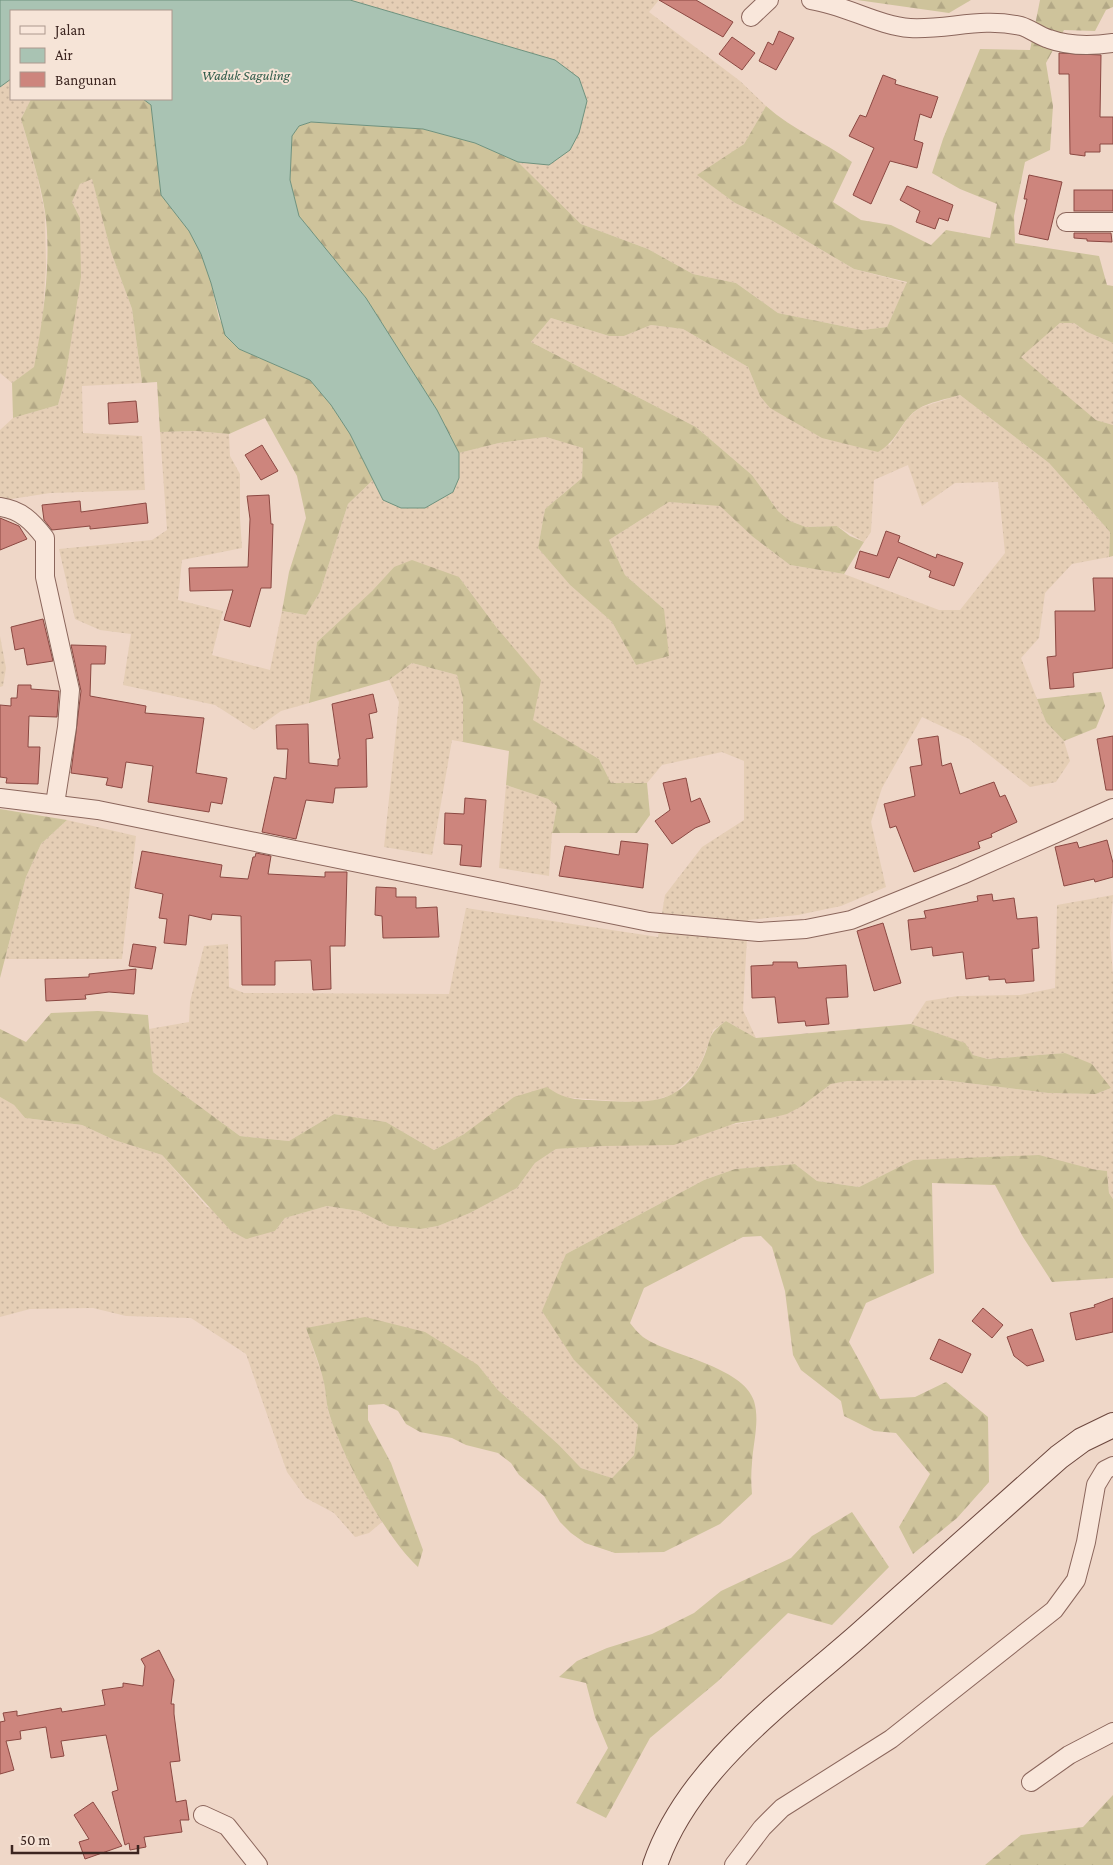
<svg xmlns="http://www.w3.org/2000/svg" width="1113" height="1865" viewBox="0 0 1113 1865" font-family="'Crimson Pro',serif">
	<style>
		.farmland { fill: url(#farmland-dots) }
		.forest { fill: url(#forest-firs) }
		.water { fill: #a9c3b3; stroke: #6f927e }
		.building { fill: #cd857d; stroke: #8b4842 }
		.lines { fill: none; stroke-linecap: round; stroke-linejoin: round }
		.minor-casing { stroke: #8b665c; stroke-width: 20 }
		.secondary-casing { stroke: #6d483f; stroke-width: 26 }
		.minor { stroke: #f9e7db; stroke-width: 18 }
		.secondary { stroke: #f9e7db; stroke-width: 24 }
		.labels { text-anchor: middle; stroke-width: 4; stroke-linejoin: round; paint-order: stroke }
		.water-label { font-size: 14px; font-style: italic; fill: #2f5b4a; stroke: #f6e4d7 }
	</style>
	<defs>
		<pattern id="farmland-dots" width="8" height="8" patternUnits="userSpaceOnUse" patternTransform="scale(1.25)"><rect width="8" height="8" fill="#e5ceb5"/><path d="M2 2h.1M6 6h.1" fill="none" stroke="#c5b19b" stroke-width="1.8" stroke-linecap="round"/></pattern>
		<pattern id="forest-firs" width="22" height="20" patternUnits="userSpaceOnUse" patternTransform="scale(1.25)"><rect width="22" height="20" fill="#cec39b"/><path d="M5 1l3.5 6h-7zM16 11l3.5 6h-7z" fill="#b2a785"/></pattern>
	</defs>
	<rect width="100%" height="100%" fill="#efd7c8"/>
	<g class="farmland">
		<polygon points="350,0 659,0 649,12 740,81 766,106 744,144 698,175 735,203 771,220 854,269 907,283 887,327 862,330 778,313 736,283 693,274 648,249 581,224 518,162 549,165 554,60"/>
		<polygon points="11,79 11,99 31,99 21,119 37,175 45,214 46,267 42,329 34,368 12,383 0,373 0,87"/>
		<polygon points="92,178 111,252 132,309 142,383 82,386 83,433 142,436 145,490 50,493 5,500 0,503 0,430 13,418 58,405 65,380 71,338 80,218 72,202 80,184"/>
		<polygon points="551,318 609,336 624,336 651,325 683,329 748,367 760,396 890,445 907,419 919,408 960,395 1049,463 1110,532 1109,557 1072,564 1045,593 1039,638 1021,658 1046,722 1064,741 1070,761 1056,782 1030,787 969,739 922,717 882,788 871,822 886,887 841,906 798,915 748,920 743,1010 756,1038 726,1021 713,1030 703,1058 695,1073 674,1094 646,1103 559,1097 464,1134 434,1150 386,1122 334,1114 289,1141 240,1136 153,1072 149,1029 189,1022 190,1002 204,946 228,944 229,987 244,993 449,994 466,908 658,937 665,895 702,847 744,820 744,761 722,752 662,765 647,783 611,783 599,759 532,720 497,628 459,577 394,567 372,591 317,642 309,703 281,711 254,730 215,705 123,685 131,634 100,630 75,619 59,549 152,540 167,530 160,432 196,431 229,434 230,456 240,474 240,518 242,548 182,560 178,600 223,611 212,655 270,670 282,611 306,615 320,592 348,504 373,480 383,500 459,478 459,453 499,443 546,437 583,447 582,478 545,509 538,548 570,585 612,622 636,665 664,609 625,575 609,540 669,502 720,505 753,537 790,565 844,574 939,610 960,610 1005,553 998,482 955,483 922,506 908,465 874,480 871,532 864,542 837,526 806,527 790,521 778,511 752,475 696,427 531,342"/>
		<polygon points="1060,323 1074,323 1087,332 1113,343 1113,425 1096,420 1020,357"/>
		<polygon points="0,636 6,668 3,686 0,687"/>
		<polygon points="412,663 457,675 463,699 463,742 452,740 432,855 384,847 399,702 389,680"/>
		<polygon points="506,785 548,799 557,806 552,833 549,876 499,868"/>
		<polygon points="67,820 136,836 122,959 5,959 26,877 41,844"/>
		<polygon points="1113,895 1110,934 1113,977 1113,1199 1109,1193 1107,1171 1092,1169 913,1160 859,1187 817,1181 795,1164 735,1169 704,1180 566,1254 574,1360 638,1425 634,1455 612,1478 581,1468 559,1445 498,1390 478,1365 306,1328 324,1381 328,1411 339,1441 382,1522 369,1533 355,1537 334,1513 306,1498 287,1472 246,1354 191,1318 126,1316 93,1308 30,1309 0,1317 0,1097 14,1105 25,1118 82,1125 114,1140 162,1155 207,1207 275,1231 285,1218 327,1206 359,1211 389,1226 421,1229 438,1226 470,1213 517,1188 535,1163 556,1149 606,1146 771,1118 802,1106 831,1084 848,1081 943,1080 1048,1093 1096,1094 1111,1088 1065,1053 988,1059 973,1055 964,1043 911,1024 926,1001 958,996 1020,995 1055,988 1057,905"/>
	</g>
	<g class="forest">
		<polygon points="857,0 971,0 949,13"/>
		<path d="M 1040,0 L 1113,0 L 1113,7 L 1106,10 L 1095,31 L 1064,30 L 1046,63 L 1053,106 L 1050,150 L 1025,162 L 1014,216 L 1015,243 L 1099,256 L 1107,285 L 1113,286 L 1113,343 L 1087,332 L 1074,323 L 1060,323 L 1021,357 L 1096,420 L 1113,425 L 1113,556 L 1109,557 L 1110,532 L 1049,463 L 960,395 C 947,399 929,402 918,409 C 900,421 899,440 878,452 L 822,438 L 770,408 L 760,396 L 748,367 L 683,329 L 651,325 L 624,336 L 609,336 L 551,318 L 531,342 L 696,427 L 752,475 L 778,511 L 790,521 L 806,527 L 837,526 L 850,536 L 864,542 L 844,574 L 790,565 L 753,537 L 720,506 L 669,502 L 609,540 L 625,575 L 664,609 L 669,656 L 636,665 L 612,622 L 570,585 L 538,548 L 545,509 L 582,478 L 583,448 L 546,437 L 499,443 L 459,453 L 437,410 L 366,298 L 299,216 L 290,180 L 292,136 L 299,126 L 311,122 L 423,129 L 475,143 L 518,162 L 581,224 L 648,249 L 693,274 L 736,283 L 778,313 L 862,330 L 887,327 L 907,282 L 854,269 L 771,220 L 735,203 L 697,175 L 744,144 L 766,106 C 793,130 823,141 852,162 L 833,202 L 861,220 L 891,225 L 931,245 L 946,230 L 990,238 L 997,204 L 960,189 L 932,173 L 943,139 L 980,49 L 1030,50 Z"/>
		<path d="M 31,99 L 143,99 L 151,105 L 161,195 L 189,231 L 201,254 L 211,283 L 219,319 L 239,349 L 310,380 L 331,405 L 350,434 L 373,480 L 348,504 L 320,592 L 306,615 L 282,611 L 289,572 L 306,518 L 297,476 L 265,418 L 229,434 L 196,431 L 160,432 L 157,382 L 142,383 L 132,309 L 111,252 L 92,179 L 80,184 L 72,202 L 80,218 L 81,277 L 65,380 L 58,405 L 13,418 L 12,383 L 34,367 C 43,321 52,259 45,212 C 40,180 30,150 21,119 Z"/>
		<polygon points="412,560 459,577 497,628 541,680 533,720 599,759 611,783 647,783 650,815 637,833 552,833 557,806 548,799 506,785 509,751 463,742 463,699 457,675 412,663 389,680 309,703 317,642 372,591 394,567"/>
		<polygon points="1101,692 1105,706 1096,728 1064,741 1046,722 1037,699"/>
		<polygon points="0,809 67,820 41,844 26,877 0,978"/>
		<path d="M 98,1011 L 148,1015 L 153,1072 L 240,1136 L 289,1141 L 334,1114 L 386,1122 L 434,1150 L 464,1134 L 514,1097 L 547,1087 C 567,1102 582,1099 606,1101 C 650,1103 681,1105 703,1059 C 712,1039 706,1035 726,1021 L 756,1038 L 911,1024 L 965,1043 L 973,1055 L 988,1059 L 1065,1053 L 1092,1064 L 1111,1088 L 1096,1094 L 1048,1093 L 943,1080 L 848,1081 L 831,1084 L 802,1106 L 787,1114 L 771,1118 L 736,1123 L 674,1145 L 606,1146 L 556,1149 L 535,1163 L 517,1188 L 470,1213 L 438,1226 L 421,1229 L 389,1226 L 359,1211 L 327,1206 L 285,1218 L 275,1231 L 246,1239 L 231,1231 L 162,1155 L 114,1140 L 82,1125 L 25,1118 L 14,1105 L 0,1097 L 0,1029 L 26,1042 L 51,1013 Z"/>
		<path d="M 1039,1155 L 1092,1169 L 1107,1171 L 1109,1193 L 1113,1199 L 1113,1278 L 1052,1282 L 1023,1237 L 995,1185 L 932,1183 L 934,1273 L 866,1303 L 849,1342 L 880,1399 L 915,1397 L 946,1382 L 988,1417 L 989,1482 L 957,1518 L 913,1554 L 899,1527 L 930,1474 L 896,1433 L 874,1431 L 844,1416 L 841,1401 L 801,1370 L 793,1355 L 785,1291 L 772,1247 L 761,1236 L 743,1237 L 644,1288 L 630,1323 C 634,1328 638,1333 643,1337 C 670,1356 743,1366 754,1401 C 760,1421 753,1443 752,1463 C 751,1473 751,1483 752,1494 L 720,1524 L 664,1552 L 615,1553 L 585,1543 L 571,1533 L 560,1522 L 544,1496 L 519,1475 L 511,1463 L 498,1453 L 466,1445 L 452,1438 L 420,1432 L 406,1424 L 398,1411 L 384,1404 L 368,1405 L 368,1420 L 391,1463 L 423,1550 L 418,1567 C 385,1537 342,1456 329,1413 C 326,1403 326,1392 324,1383 C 320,1364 312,1346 306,1328 L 365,1317 L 425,1332 L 478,1365 L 498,1390 L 559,1445 L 581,1468 L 612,1478 L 634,1455 L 638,1425 L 574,1360 L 542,1311 L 566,1254 L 704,1180 L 735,1169 L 795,1164 L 817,1181 L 859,1187 L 913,1160 Z"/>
		<polygon points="852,1512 889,1567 832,1625 788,1613 717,1682 650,1738 606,1818 576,1803 608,1748 595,1717 586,1683 559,1677 577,1661 607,1648 652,1634 694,1613 721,1591 791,1558 812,1536"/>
		<polygon points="1113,1795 1113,1865 985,1865 1021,1835 1083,1827"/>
	</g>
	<polygon class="water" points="0,0 350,0 555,60 579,78 587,101 579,133 570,150 549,165 518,162 475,143 423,129 311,122 299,126 292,136 290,180 299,216 366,298 437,410 459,453 459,478 453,492 425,508 401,508 383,500 350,434 331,405 310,380 239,349 225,335 211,283 201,254 189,231 161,195 151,105 143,99 171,99 171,11 11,11 11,79 0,87"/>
	<g class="building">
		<polygon points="659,0 696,0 733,22 723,37"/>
		<polygon points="779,31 794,38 776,70 759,61 768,42 773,45"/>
		<polygon points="732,37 755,53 742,70 719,54"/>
		<polygon points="1059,53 1101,55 1100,117 1113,117 1113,144 1100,144 1100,152 1085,152 1085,156 1070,154 1069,74 1059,74"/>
		<polygon points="883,75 896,80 895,84 938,97 931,118 920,114 914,140 923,143 917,168 890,161 871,204 853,195 874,148 849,136 860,115 866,117"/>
		<polygon points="1029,175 1062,182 1048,240 1019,234 1027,199 1024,199"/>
		<polygon points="907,186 953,205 948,221 939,218 935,229 916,222 920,211 900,200"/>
		<rect x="1074" y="190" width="39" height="21"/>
		<polygon points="1074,233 1111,233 1112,242 1087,241 1087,239 1074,238"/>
		<polygon points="136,401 138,422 109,424 108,403"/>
		<polygon points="262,445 278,471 261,480 245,455"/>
		<polygon points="269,495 271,524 273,524 271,588 261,588 250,627 224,620 233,590 190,591 189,568 248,567 250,519 247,496"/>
		<polygon points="80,501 81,512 146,503 148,523 90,529 90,526 52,530 44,520 42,505"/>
		<polygon points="0,518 19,526 27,539 0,550"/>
		<polygon points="886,531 900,536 898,542 936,558 937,554 963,563 954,586 929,577 931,571 898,557 889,578 855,568 860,551 877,556"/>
		<polygon points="1093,578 1113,578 1113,668 1073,673 1074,687 1050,689 1047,657 1056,656 1055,611 1095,611"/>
		<polygon points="43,619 53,661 27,665 24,648 15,650 11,627"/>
		<polygon points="71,645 106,646 105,664 91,664 90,696 146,706 145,713 204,718 196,773 227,778 222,804 211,802 209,812 148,802 153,766 126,762 122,788 106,785 108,778 71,773 81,691"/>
		<polygon points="18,685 31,685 31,689 59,691 57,717 29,716 28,747 40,747 38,784 6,783 7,778 0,777 0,705 11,706 11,698 17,698"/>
		<polygon points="373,694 377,712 369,714 373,738 366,739 367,787 335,788 333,803 306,800 296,839 262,832 274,777 286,779 288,749 277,749 276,725 308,724 309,763 338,766 338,759 340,759 332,704"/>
		<polygon points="938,736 942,766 951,763 960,794 994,782 1000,797 1005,795 1017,822 991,834 992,837 978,842 980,848 914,872 896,826 890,828 884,804 915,796 910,767 922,765 918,739"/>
		<polygon points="1113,736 1113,790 1106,790 1097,739"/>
		<polygon points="686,778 691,802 700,798 710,822 695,828 672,844 655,821 670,810 663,783"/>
		<polygon points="465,798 486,800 481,867 460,865 462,845 444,844 445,813 464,814"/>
		<polygon points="1107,840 1113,863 1113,877 1095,882 1094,879 1064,886 1055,847 1077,842 1079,848"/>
		<polygon points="621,841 648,844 643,888 559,876 565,846 619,855"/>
		<polygon points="142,851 222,865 220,877 248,879 253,857 255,857 256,853 271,856 268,874 325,877 325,872 347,872 345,946 330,946 331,989 313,990 311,960 275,961 275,985 242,985 241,916 212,914 211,920 189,915 186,945 164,943 167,919 159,918 163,894 135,888"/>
		<polygon points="376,887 396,888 396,897 416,897 416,908 437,907 439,937 383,938 382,916 375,915"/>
		<polygon points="992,894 993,901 1014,898 1017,919 1037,917 1039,948 1032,949 1034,981 1006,983 1005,979 989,980 989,976 966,979 963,952 933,956 932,947 911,950 908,920 926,918 924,911 978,901 977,896"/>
		<polygon points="883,923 901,983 874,991 857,931"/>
		<polygon points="133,944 156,947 152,969 129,966"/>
		<polygon points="773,962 797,962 798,968 846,965 848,997 826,998 829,1024 806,1026 805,1021 778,1023 775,997 752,998 751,966 773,965"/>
		<polygon points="136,969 134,994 109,992 85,995 86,999 46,1001 45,979 89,977 89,974"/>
		<polygon points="1113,1298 1113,1332 1076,1340 1070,1313 1095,1307 1094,1305"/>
		<polygon points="983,1308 1003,1325 992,1338 972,1321"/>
		<polygon points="1032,1329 1044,1361 1027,1366 1014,1356 1007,1337"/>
		<polygon points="939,1339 971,1354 962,1373 930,1359"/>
		<polygon points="159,1650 174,1680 171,1704 174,1704 174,1714 180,1761 170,1762 176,1802 186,1800 189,1820 180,1820 182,1832 144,1837 146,1847 130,1850 129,1843 125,1845 112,1792 118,1790 106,1735 61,1741 64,1756 51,1758 46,1727 20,1731 21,1739 6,1741 14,1770 0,1774 0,1722 5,1721 3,1713 17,1711 17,1716 61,1708 62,1712 105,1705 102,1690 123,1687 123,1683 143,1686 145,1666 141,1659"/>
		<polygon points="93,1802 122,1846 85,1859 79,1842 89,1839 74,1815"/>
	</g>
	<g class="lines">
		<g class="minor-casing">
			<g id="minor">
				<path d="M 811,0 C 845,5 879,26 910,28 C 949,30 980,17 1021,26 C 1031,29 1039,36 1049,39 C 1068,46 1092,46 1113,43"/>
				<polyline points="751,17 769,0"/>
				<polyline points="1066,222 1113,222"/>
				<path d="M 0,507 C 21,510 32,521 45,538 L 45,577 L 70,690 L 67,727 L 55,804"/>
				<polyline points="0,798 98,810 649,922 759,932 806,929 851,920 962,875 1113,808"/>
				<polyline points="1031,1782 1069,1755 1113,1732"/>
				<polyline points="203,1815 227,1826 258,1865"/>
				<polyline points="734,1865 762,1828 782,1808 891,1739 1054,1610 1076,1580 1086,1542 1096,1485 1105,1470 1113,1466"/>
			</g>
		</g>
		<g class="secondary-casing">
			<path id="secondary" d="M 655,1865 C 688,1768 784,1701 858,1636 C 925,1576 992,1517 1059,1457 L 1082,1440 L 1113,1425"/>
		</g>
		<use href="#minor" class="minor"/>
		<use href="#secondary" class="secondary"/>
	</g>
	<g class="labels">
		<g class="water-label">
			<text x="246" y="80">Waduk Saguling</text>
		</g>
	</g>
	<rect x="10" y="10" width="162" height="90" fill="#f6e4d7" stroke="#ac988e"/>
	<rect x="20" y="26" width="25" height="8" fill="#f9e7db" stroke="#ac988e"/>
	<text x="55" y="35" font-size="15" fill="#3c2520">Jalan</text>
	<rect x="20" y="48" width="25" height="15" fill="#a9c3b3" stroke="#ac988e"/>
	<text x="55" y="60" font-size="15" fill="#3c2520">Air</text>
	<rect x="20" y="72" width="25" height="15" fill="#cd857d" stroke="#ac988e"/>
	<text x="55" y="85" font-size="15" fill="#3c2520">Bangunan</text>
	<path d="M12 1845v8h126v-8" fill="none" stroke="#3c2520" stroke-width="2.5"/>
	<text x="20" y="1845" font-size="15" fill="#3c2520" stroke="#f6e4d7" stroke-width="4" paint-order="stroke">50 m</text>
</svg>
